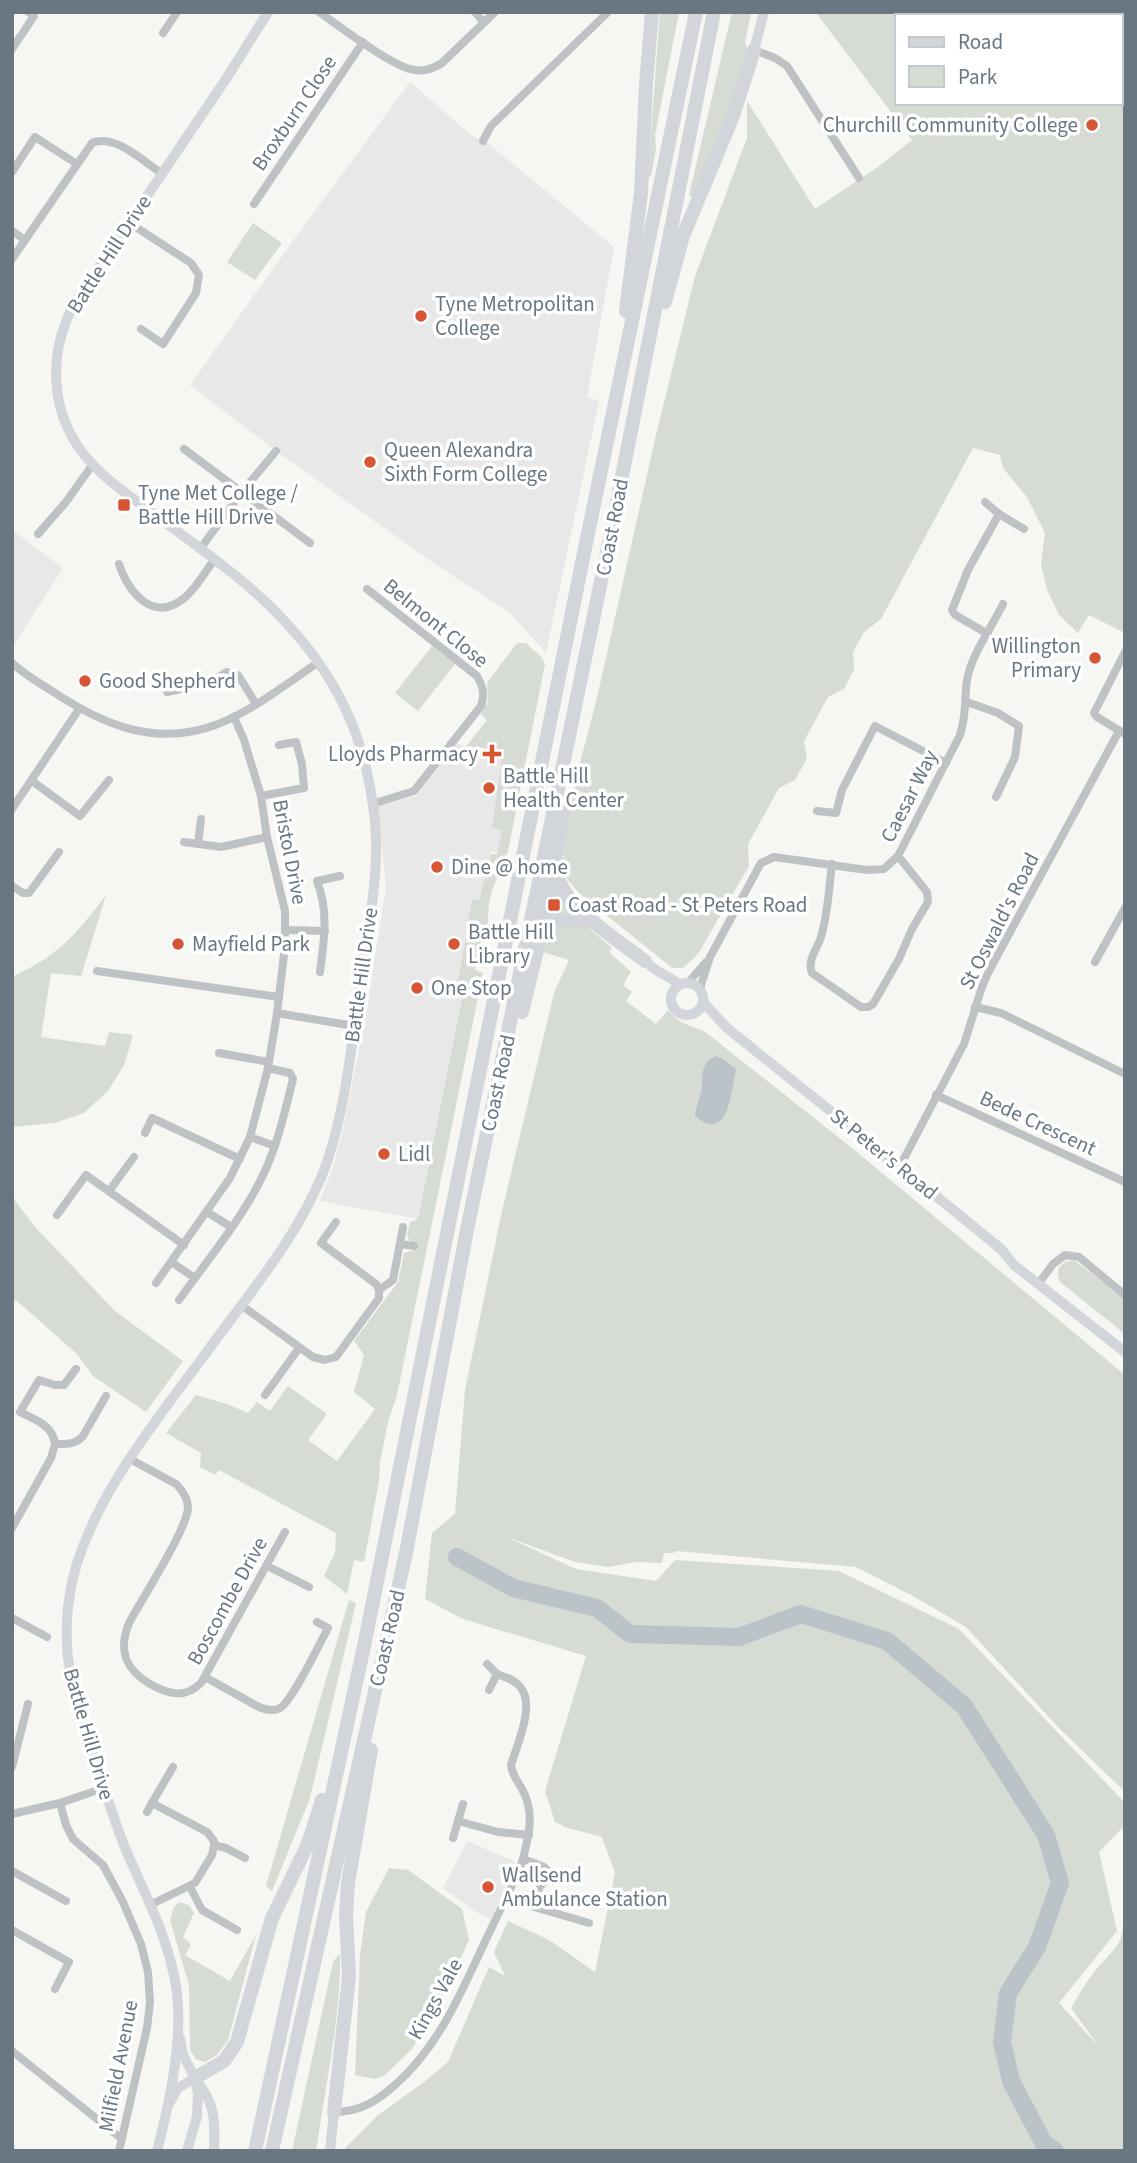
<svg xmlns="http://www.w3.org/2000/svg" width="1137" height="2163" viewBox="0 0 1137 2163" font-family="'Source Sans 3',sans-serif">
	<style>
		.built { fill: #e7e8e7 }
		.green { fill: #d6dbd3; fill-rule: evenodd }
		.water { fill: #b9c3c8 }
		.lines { fill: none; stroke-linecap: round; stroke-linejoin: round }
		.river { stroke: #b9c3c8; stroke-width: 18 }
		.street { stroke: #bec2c5; stroke-width: 8 }
		.secondary { stroke: #d2d6da; stroke-width: 10 }
		.highway { stroke: #d2d6da; stroke-width: 14 }
		.poi-dot { fill: #d65534; stroke: #fff; stroke-width: 2.5 }
		.labels { text-anchor: middle; stroke-width: 7; stroke-linejoin: round; paint-order: stroke }
		.street-label { font-size: 21px; fill: #687782; stroke: #fff }
		.poi-label { font-size: 21px; fill: #687782; stroke: #fff; text-anchor: start }
	</style>
	<rect width="100%" height="100%" fill="#f6f6f3"/>
	<g class="built">
		<polygon points="410,82 471,135 490,145 614,247 587,397 599,401 546,653 511,614 432,562 276,451 190,385 295,238"/>
		<polygon points="12,530 63,568 12,648"/>
		<polygon points="456,744 509,754 502,853 491,851 418,1219 320,1201 334,1164 345,1121 367,1008 386,887 378,805 416,796"/>
		<polygon points="467,1841 511,1860 516,1864 491,1919 476,1912 443,1888"/>
	</g>
	<g class="green">
		<polygon points="660,12 679,12 655,135 656,149 651,177 648,175"/>
		<polygon points="732,12 751,12 745,43 749,54 739,84 694,197 689,195"/>
		<path d="M 813,12 L 1125,12 L 1125,633 L 1089,615 L 1078,633 L 1059,615 L 1047,590 L 1041,564 L 1045,533 L 1027,497 L 1003,468 L 1000,455 L 973,448 L 881,619 L 864,632 L 853,652 L 854,670 L 844,689 L 828,697 L 804,741 L 807,758 L 795,780 L 779,788 L 748,844 L 749,866 L 698,954 L 683,968 L 672,968 L 579,893 L 562,873 L 564,846 L 577,774 L 596,702 L 656,435 L 695,276 L 747,138 L 747,101 L 815,209 L 878,167 L 912,140 L 817,14 ZM 897,16 L 1121,16 L 1121,103 L 897,103 Z"/>
		<polygon points="253,223 282,243 255,280 227,262"/>
		<polygon points="517,643 526,643 542,658 545,664 508,851 492,890 489,902 487,934 476,932 474,927 467,926 472,900 479,900 491,854 497,854 502,830 492,828 503,752 479,747 475,757 464,749 487,720 481,714 488,701 487,683"/>
		<polygon points="432,646 455,664 418,711 395,693"/>
		<polygon points="557,889 578,914 565,913 552,918 550,917"/>
		<path d="M 106,895 L 81,976 L 51,973 L 41,1037 L 105,1046 L 109,1032 L 133,1035 L 124,1065 L 108,1091 L 84,1113 L 54,1123 L 12,1127 L 12,977 C 58,956 76,935 106,895 Z"/>
		<path d="M 584,924 L 612,948 L 609,952 L 631,972 L 625,981 L 624,986 L 632,992 L 626,1001 L 656,1024 L 668,1010 C 677,1022 690,1026 704,1031 L 852,1148 L 1125,1375 L 1125,1792 L 1058,1727 L 966,1627 L 913,1596 L 856,1567 L 676,1551 L 673,1553 L 664,1553 L 662,1563 L 636,1562 L 608,1567 L 575,1562 L 504,1536 L 576,1569 L 656,1581 L 675,1560 L 839,1571 L 959,1629 L 1125,1803 L 1125,1825 L 1099,1852 L 1117,1931 L 1059,2003 L 1099,2047 L 1071,2008 C 1079,1995 1086,1982 1095,1971 C 1108,1954 1122,1948 1123,1925 L 1125,1926 L 1125,2151 L 346,2151 L 346,2147 L 377,2116 L 424,2082 L 448,2062 L 489,1967 L 505,1976 L 494,1952 L 508,1921 L 549,1940 L 595,1972 L 615,1873 L 602,1837 L 564,1827 L 562,1825 L 555,1822 L 545,1791 L 586,1656 L 463,1619 L 425,1599 L 432,1533 L 455,1514 L 465,1390 L 502,1211 L 554,993 L 569,960 L 543,952 C 552,926 558,927 584,924 Z"/>
		<polygon points="475,937 482,938 475,970 483,973 397,1395 388,1422 380,1462 379,1481 364,1562 354,1560 347,1594 324,1576 335,1552 336,1533 219,1470 215,1475 200,1467 201,1453 166,1433 196,1395 227,1404 248,1413 257,1402 270,1411 288,1386 327,1414 308,1440 337,1461 375,1409 354,1392 364,1355 354,1341 398,1282 404,1253 415,1250 407,1236 410,1222 418,1219 465,983 458,981 465,942 471,943"/>
		<polygon points="12,1197 36,1228 115,1311 183,1361 146,1412 93,1376 77,1354 16,1300 12,1303"/>
		<path d="M 1069,1261 L 1075,1261 L 1125,1299 L 1125,1334 L 1060,1282 C 1056,1271 1058,1264 1069,1261 Z"/>
		<polygon points="349,1600 356,1603 310,1798 272,1891 266,1886"/>
		<polygon points="389,1868 408,1870 462,1909 469,1940 443,1995 412,2049 384,2076 375,2079 355,2075 360,1955 366,1912"/>
		<polygon points="180,1902 189,1905 194,1913 183,1937 191,1944 185,1955 230,1981 256,1935 228,2040 217,2055 205,2062 196,2059 190,2050 189,1985 170,1920 174,1907"/>
		<path d="M 340,1953 C 341,2020 325,2086 316,2151 L 292,2151 L 333,1962 Z"/>
	</g>
	<path class="water" d="M 716,1056 L 723,1059 L 736,1069 C 731,1090 729,1145 695,1116 C 696,1106 701,1096 702,1086 C 703,1073 701,1063 716,1056 Z"/>
	<g class="lines">
		<polyline class="river" points="457,1557 513,1588 597,1608 630,1634 739,1637 801,1614 887,1641 964,1706 1046,1835 1060,1883 1037,1947 1008,1993 1002,2042 1011,2081 1043,2142 1055,2151"/>
		<g class="street">
			<path d="M 319,12 C 339,26 394,68 415,70 C 425,72 434,68 442,63 L 495,12"/>
			<polyline points="475,12 484,23"/>
			<polyline points="163,33 177,12"/>
			<polyline points="12,49 34,16 28,12"/>
			<polyline points="754,50 775,58 787,66 859,178"/>
			<polyline points="483,141 491,126 608,12"/>
			<polyline points="12,172 35,137 77,164"/>
			<polyline points="254,204 363,42"/>
			<polyline points="128,222 191,263 199,275 196,293 163,344 141,329"/>
			<polyline points="12,231 25,240"/>
			<path d="M 12,259 L 92,143 C 114,133 143,161 161,173"/>
			<polyline points="184,449 310,543"/>
			<polyline points="985,502 999,514 1024,529"/>
			<polyline points="38,534 66,502 93,464"/>
			<polyline points="200,549 242,492 276,451"/>
			<path d="M 119,564 C 128,591 152,623 183,599 C 195,590 205,572 214,560"/>
			<path d="M 367,589 L 477,676 C 483,686 485,694 481,706 L 414,791 L 372,804"/>
			<polyline points="988,634 955,615 952,610 968,570 999,514"/>
			<polyline points="1125,652 1094,713 1097,717 1125,734"/>
			<path d="M 12,663 C 24,674 39,683 52,691 C 103,725 157,748 218,724 C 254,710 287,683 319,662"/>
			<polyline points="167,692 206,684 227,672 238,675 256,704"/>
			<polyline points="967,702 998,713 1019,726 1015,757 996,797"/>
			<polyline points="32,781 80,816 109,780"/>
			<polyline points="261,796 304,788 302,764 296,742 279,745"/>
			<polyline points="12,809 79,709"/>
			<polyline points="817,811 836,813 842,790 875,726 946,763"/>
			<polyline points="184,842 221,847 267,837"/>
			<polyline points="198,844 201,819"/>
			<path d="M 832,864 C 829,888 828,914 821,937 C 817,949 807,960 812,973 L 861,1007 L 868,1007 L 873,1004 L 899,959 L 912,929 L 928,902 L 927,892 L 898,856"/>
			<polyline points="12,886 23,893 29,893 59,852"/>
			<polyline points="286,930 325,931"/>
			<polyline points="1095,962 1125,908"/>
			<polyline points="97,971 279,997"/>
			<path d="M 320,972 C 324,940 329,912 317,881 L 340,876"/>
			<polyline points="688,983 706,962"/>
			<path d="M 700,988 L 710,957 L 761,863 L 774,857 L 867,870 L 884,869 L 898,856 L 960,735 C 967,713 964,700 967,680 C 971,655 992,627 1003,604"/>
			<polyline points="975,1007 1001,1013 1125,1074"/>
			<polyline points="277,1013 354,1026"/>
			<polyline points="219,1053 269,1062"/>
			<polyline points="936,1095 1125,1182"/>
			<polyline points="145,1133 152,1118 240,1159"/>
			<polyline points="250,1137 275,1146"/>
			<polyline points="899,1168 964,1044 982,987 989,971 1119,731"/>
			<polyline points="109,1191 134,1157"/>
			<polyline points="207,1212 231,1227"/>
			<polyline points="57,1215 86,1175 184,1245"/>
			<polyline points="336,1222 321,1243 376,1284 379,1290"/>
			<polyline points="400,1244 414,1246"/>
			<polyline points="171,1262 195,1278"/>
			<polyline points="156,1283 230,1178 250,1137 268,1068 277,1013 285,946 285,911 267,837 261,796 244,740 234,717"/>
			<polyline points="1039,1283 1053,1264 1065,1255 1079,1257 1125,1295"/>
			<path d="M 179,1300 C 208,1259 243,1218 264,1173 C 278,1143 285,1111 293,1079 L 290,1073 L 268,1068"/>
			<polyline points="241,1305 313,1357 325,1360 336,1357 379,1298 379,1290 393,1280 403,1227"/>
			<path d="M 76,1369 L 64,1385 L 55,1385 L 39,1380 L 20,1412 C 35,1420 53,1425 55,1444 C 66,1444 75,1445 83,1436 L 106,1396"/>
			<polyline points="265,1395 299,1348"/>
			<path d="M 130,1459 L 176,1484 C 183,1491 188,1499 188,1508 C 187,1529 142,1599 130,1621 C 117,1650 125,1670 152,1685 C 170,1695 186,1698 201,1683 L 285,1532"/>
			<polyline points="12,1528 51,1458 55,1444"/>
			<polyline points="267,1566 309,1587"/>
			<polyline points="12,1618 47,1637"/>
			<polyline points="487,1664 497,1674 489,1690"/>
			<path d="M 205,1677 L 259,1707 C 266,1710 273,1712 280,1708 C 292,1701 320,1643 328,1628 L 317,1622"/>
			<polyline points="12,1767 28,1704"/>
			<polyline points="60,1803 66,1825 73,1839 103,1865 123,1902 141,1944 148,1972 150,2002 147,2028 119,2151"/>
			<polyline points="147,1812 152,1803"/>
			<polyline points="12,1814 60,1803 104,1788"/>
			<polyline points="458,1821 498,1832 529,1835"/>
			<polyline points="453,1838 463,1804"/>
			<polyline points="214,1845 226,1848 245,1858"/>
			<polyline points="523,1859 544,1867 549,1872 547,1880 540,1886 534,1907 589,1923"/>
			<polyline points="12,1871 66,1901"/>
			<polyline points="190,1887 202,1910 237,1930"/>
			<polyline points="150,1905 195,1883 212,1855 214,1845 214,1841 207,1832 152,1803 173,1767"/>
			<polyline points="12,1930 69,1962 55,1989"/>
			<polyline points="12,2051 122,2139"/>
			<path d="M 334,2112 C 359,2112 376,2102 395,2085 C 438,2047 459,1997 483,1946 C 496,1917 512,1889 523,1859 C 529,1835 535,1812 522,1789 C 517,1780 512,1775 511,1765 C 517,1745 535,1706 521,1688 C 516,1680 505,1677 497,1674"/>
		</g>
		<g class="secondary">
			<polyline points="754,50 764,12"/>
			<polyline points="645,961 656,970 680,984"/>
			<circle cx="687" cy="999" r="16"/>
			<polyline points="703,1002 727,1028 858,1133 920,1188 936,1196 1001,1249 1014,1265 1125,1352"/>
			<polyline points="180,2038 183,2055 195,2078 198,2094 197,2116 187,2151"/>
			<path d="M 196,2080 C 216,2105 215,2120 214,2151"/>
			<polyline points="170,2102 178,2088 195,2078"/>
			<path d="M 157,2151 C 170,2101 184,2037 176,1986 C 168,1937 145,1894 126,1850 C 115,1824 107,1797 99,1771 C 75,1702 56,1652 73,1578 C 94,1492 166,1409 217,1338 C 258,1283 304,1227 327,1162 C 347,1103 352,1039 361,978 C 368,927 380,874 375,822 C 367,744 342,684 289,626 C 250,582 199,548 153,513 C 128,495 100,476 82,452 C 49,408 49,351 74,304 L 226,79 L 268,12"/>
			<polyline points="330,2151 334,2112"/>
		</g>
		<g class="highway">
			<polyline points="665,302 683,236 733,116 754,50"/>
			<polyline points="626,311 641,193 646,84 652,12"/>
			<path d="M 556,869 C 560,906 617,939 645,961"/>
			<path d="M 542,936 C 556,918 572,918 593,921"/>
			<polyline points="522,1012 546,913 563,812"/>
			<polyline points="195,2078 224,2061 237,2042 272,1918 308,1844 322,1800"/>
			<polyline points="334,2112 349,1977 346,1915 348,1883 371,1750"/>
			<polyline points="255,2151 364,1646 586,543 696,12"/>
			<polyline points="272,2151 406,1553 467,1230 608,547 714,12"/>
		</g>
	</g>
	<g class="poi-dot">
		<circle cx="1092" cy="125" r="7"/>
		<circle cx="421" cy="316" r="7"/>
		<circle cx="370" cy="462" r="7"/>
		<rect x="117" y="498" width="14" height="14" rx="3.5"/>
		<circle cx="1095" cy="658" r="7"/>
		<circle cx="85" cy="681" r="7"/>
		<path d="M488.5 743.5h7v7h7v7h-7v7h-7v-7h-7v-7h7z"/>
		<circle cx="489" cy="788" r="7"/>
		<circle cx="437" cy="867" r="7"/>
		<rect x="547" y="898" width="14" height="14" rx="3.5"/>
		<circle cx="178" cy="944" r="7"/>
		<circle cx="454" cy="944" r="7"/>
		<circle cx="417" cy="988" r="7"/>
		<circle cx="384" cy="1154" r="7"/>
		<circle cx="488" cy="1887" r="7"/>
	</g>
	<g class="labels">
		<g class="street-label">
			<text transform="translate(294 113) rotate(-56)" y="7">Broxburn Close</text>
			<text transform="translate(109 254) rotate(-57)" y="7">Battle Hill Drive</text>
			<text transform="translate(612 527) rotate(-79)" y="7">Coast Road</text>
			<text transform="translate(436 623) rotate(39)" y="7">Belmont Close</text>
			<text transform="translate(909 796) rotate(-63)" y="7">Caesar Way</text>
			<text transform="translate(290 852) rotate(79)" y="7">Bristol Drive</text>
			<text transform="translate(999 921) rotate(-63)" y="7">St Oswald's Road</text>
			<text transform="translate(361 975) rotate(-82)" y="7">Battle Hill Drive</text>
			<text transform="translate(498 1083) rotate(-78)" y="7">Coast Road</text>
			<text transform="translate(1038 1123) rotate(25)" y="7">Bede Crescent</text>
			<text transform="translate(884 1154) rotate(39)" y="7">St Peter's Road</text>
			<text transform="translate(227 1601) rotate(-61)" y="7">Boscombe Drive</text>
			<text transform="translate(387 1638) rotate(-77)" y="7">Coast Road</text>
			<text transform="translate(89 1734) rotate(74)" y="7">Battle Hill Drive</text>
			<text transform="translate(435 1999) rotate(-61)" y="7">Kings Vale</text>
			<text transform="translate(118 2066) rotate(-79)" y="7">Milfield Avenue</text>
		</g>
		<g class="poi-label">
			<text x="1078" y="132" text-anchor="end">Churchill Community College</text>
			<text x="435" y="311">Tyne Metropolitan<tspan x="435" dy="24">College</tspan></text>
			<text x="384" y="457">Queen Alexandra<tspan x="384" dy="24">Sixth Form College</tspan></text>
			<text x="138" y="500">Tyne Met College /<tspan x="138" dy="24">Battle Hill Drive</tspan></text>
			<text x="1081" y="653" text-anchor="end">Willington<tspan x="1081" dy="24">Primary</tspan></text>
			<text x="99" y="688">Good Shepherd</text>
			<text x="478" y="761" text-anchor="end">Lloyds Pharmacy</text>
			<text x="503" y="783">Battle Hill<tspan x="503" dy="24">Health Center</tspan></text>
			<text x="451" y="874">Dine @ home</text>
			<text x="568" y="912">Coast Road - St Peters Road</text>
			<text x="468" y="939">Battle Hill<tspan x="468" dy="24">Library</tspan></text>
			<text x="192" y="951">Mayfield Park</text>
			<text x="431" y="995">One Stop</text>
			<text x="398" y="1161">Lidl</text>
			<text x="502" y="1882">Wallsend<tspan x="502" dy="24">Ambulance Station</tspan></text>
		</g>
	</g>
	<rect width="1137" height="2163" fill="none" stroke="#687782" stroke-width="28"/>
	<rect x="895" y="14" width="228" height="91" fill="#ffffff" stroke="#c3c9cd" stroke-width="2"/>
	<rect x="909" y="37" width="35" height="10" fill="#d2d6da" stroke="#c3c9cd" stroke-width="2"/>
	<text x="958" y="49" font-size="21" fill="#687782">Road</text>
	<rect x="909" y="66" width="35" height="21" fill="#d6dbd3" stroke="#c3c9cd" stroke-width="2"/>
	<text x="958" y="84" font-size="21" fill="#687782">Park</text>
</svg>
